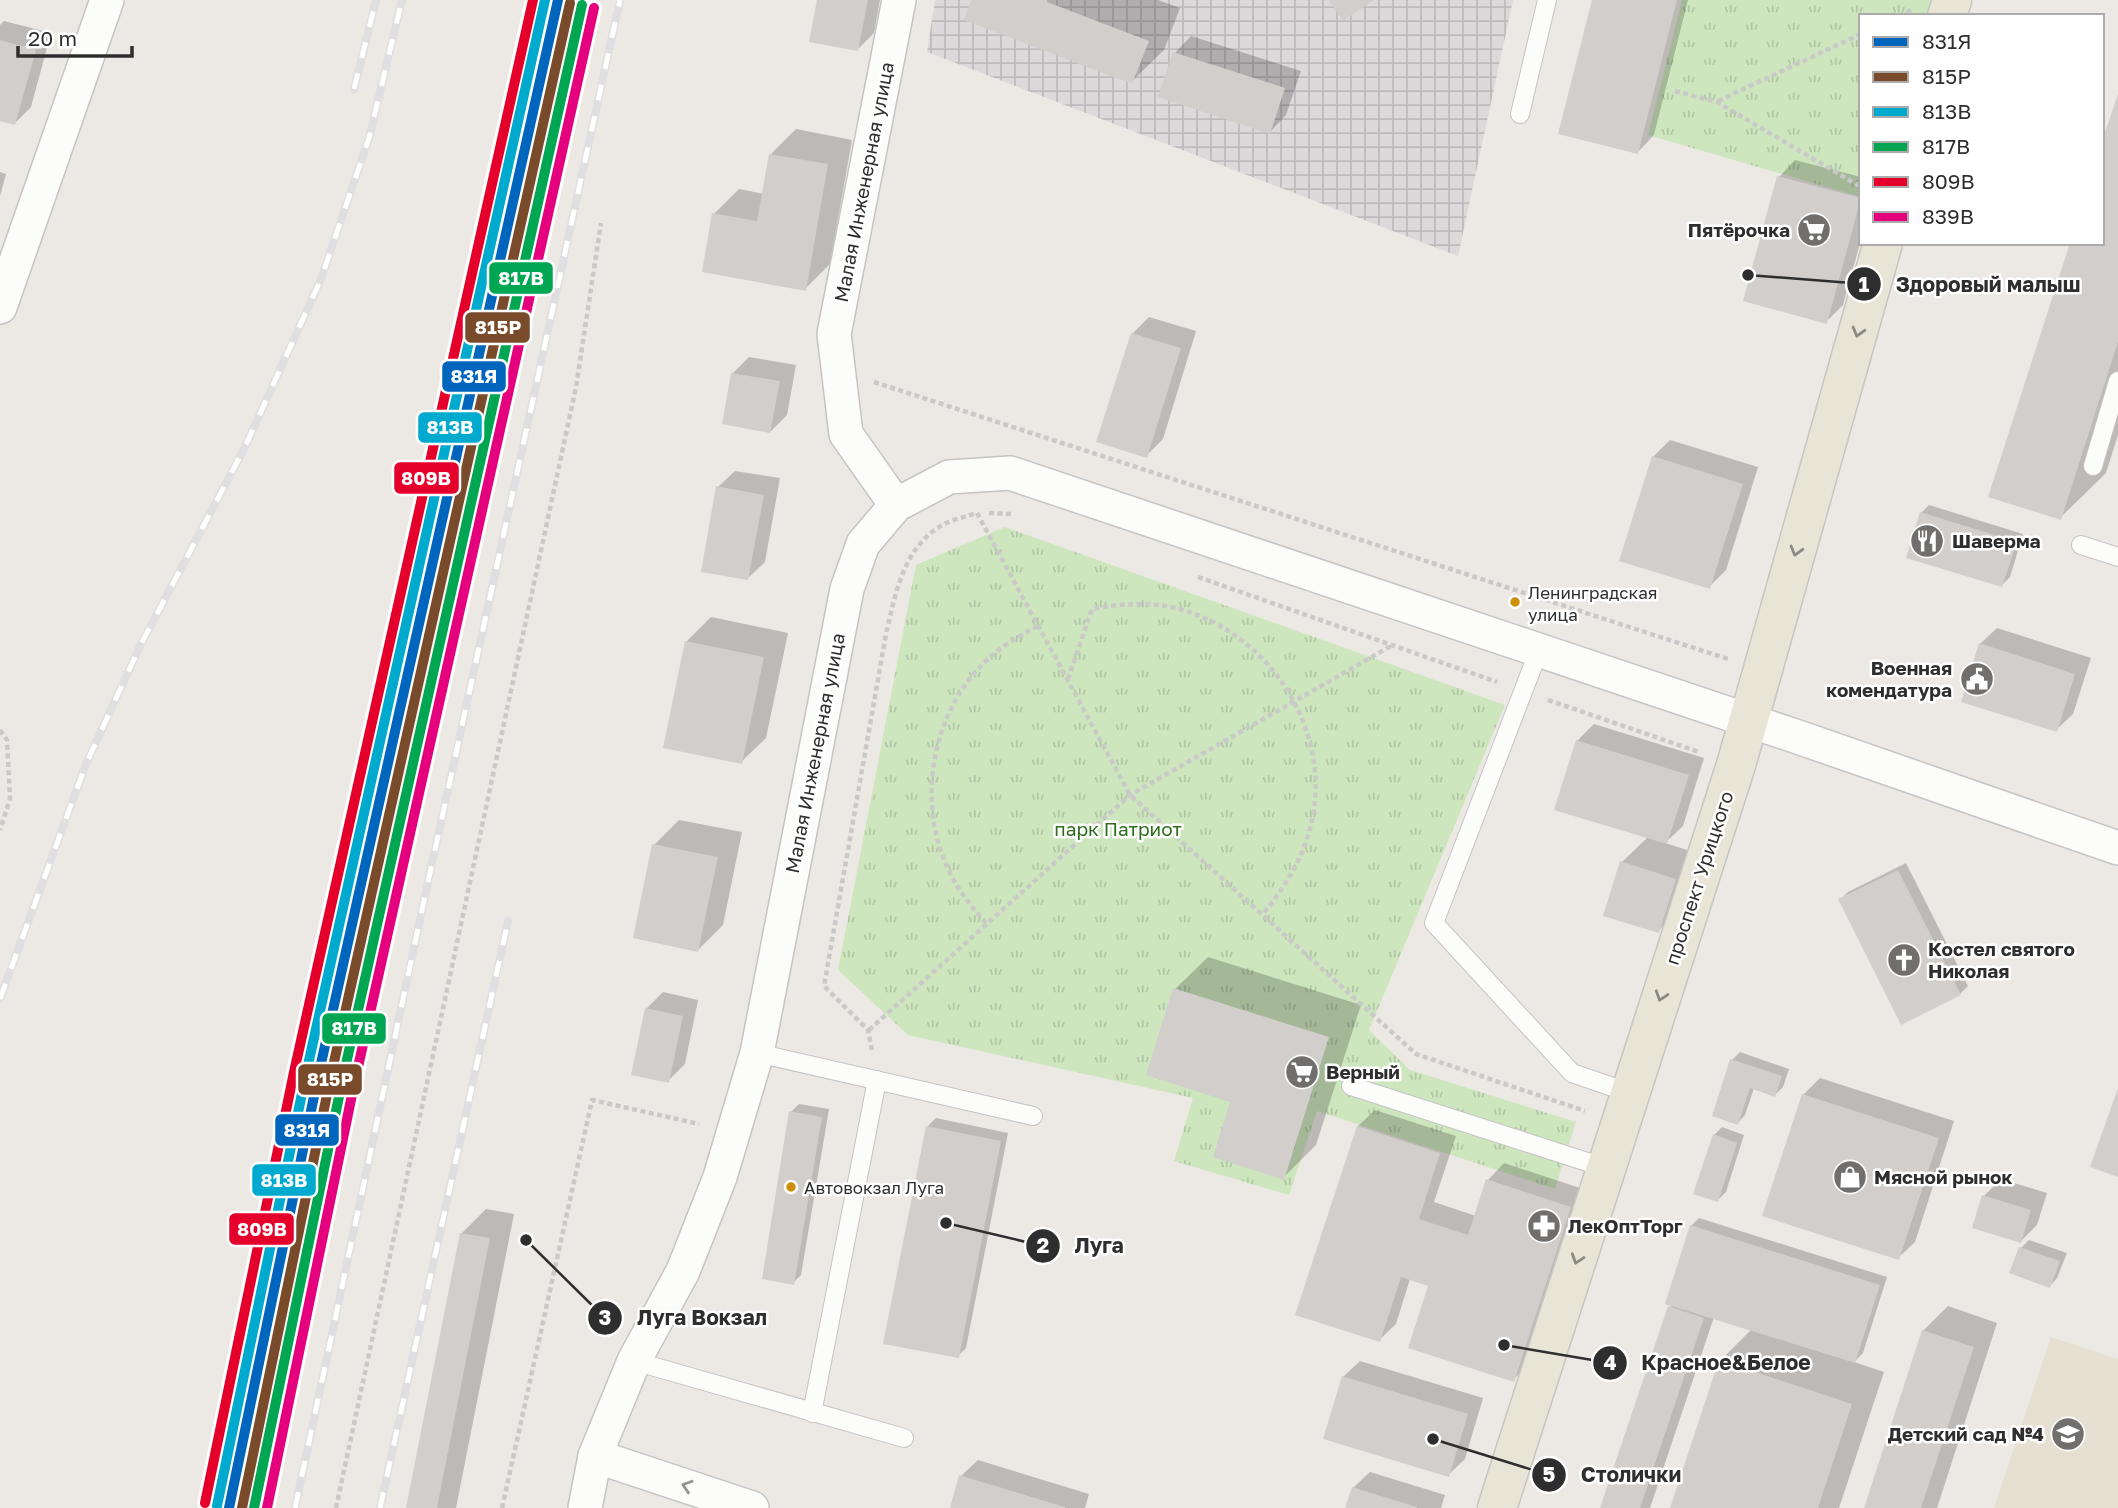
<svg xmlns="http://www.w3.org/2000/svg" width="2118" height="1508" viewBox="0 0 2118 1508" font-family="'Golos Text',sans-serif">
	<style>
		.industrial { fill: url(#industrial-grid) }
		.education { fill: #e6e0d3 }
		.park { fill: url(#park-tufts) }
		.shadow { fill: #0003 }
		.building { fill: #d1cecb }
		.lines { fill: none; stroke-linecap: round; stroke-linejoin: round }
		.lane-casing { stroke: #c5c4c5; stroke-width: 20 }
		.street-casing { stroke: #c5c4c5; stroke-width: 36 }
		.primary-casing { stroke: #c6c5c4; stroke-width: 41 }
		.path { stroke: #c9c9c8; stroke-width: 4.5; stroke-dasharray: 5 3.5; stroke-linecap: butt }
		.lane { stroke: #fcfcfb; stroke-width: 18 }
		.street { stroke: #fcfcfb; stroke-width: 33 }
		.primary { stroke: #e8e4d6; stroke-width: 38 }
		.rail-casing { stroke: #dfdfe1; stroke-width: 8 }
		.rail { stroke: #fff; stroke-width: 5; stroke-dasharray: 16; stroke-linecap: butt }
		.rail-1-casing { stroke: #fff; stroke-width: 16 }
		.rail-2-casing { stroke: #fff; stroke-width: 16 }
		.rail-3-casing { stroke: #fff; stroke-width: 16 }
		.rail-4-casing { stroke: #fff; stroke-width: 16 }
		.rail-5-casing { stroke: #fff; stroke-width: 16 }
		.rail-6-casing { stroke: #fff; stroke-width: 16 }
		.rail-1 { stroke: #0065bd; stroke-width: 10 }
		.rail-2 { stroke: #7a4b2a; stroke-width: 10 }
		.rail-3 { stroke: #00a9ce; stroke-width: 10 }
		.rail-4 { stroke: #00a651; stroke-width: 10 }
		.rail-5 { stroke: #e4002b; stroke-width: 10 }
		.rail-6 { stroke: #e5007d; stroke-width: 10 }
		.oneway { stroke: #8b8982 }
		.oneway2 { stroke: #959594 }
		.bus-dot { fill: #cf8e09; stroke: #fff; stroke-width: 2.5 }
		.labels { text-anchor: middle; stroke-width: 5; stroke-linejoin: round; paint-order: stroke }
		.bus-label { font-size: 17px; fill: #2e2e2e; stroke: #fff; text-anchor: start }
		.street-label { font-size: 19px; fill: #2e2e2e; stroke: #fff }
		.poi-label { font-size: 19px; font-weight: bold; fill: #2e2e2e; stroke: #fff; text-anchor: start }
		.park-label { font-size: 19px; fill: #2c6e1b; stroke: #fff }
		.leader { fill: none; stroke: #2e2e2e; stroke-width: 2.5 }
		.callout-dot { fill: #2e2e2e; stroke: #fff; stroke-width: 2.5 }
		.mark-label { font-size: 21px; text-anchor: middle; font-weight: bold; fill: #fff }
		.callout-label { font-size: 21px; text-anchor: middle; font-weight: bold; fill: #2e2e2e; stroke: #fff; stroke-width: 5; stroke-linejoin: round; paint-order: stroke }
		.line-badge { stroke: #fff; stroke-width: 2.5 }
		.badge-label { font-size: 19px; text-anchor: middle; font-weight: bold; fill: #fff }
	</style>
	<defs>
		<pattern id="industrial-grid" width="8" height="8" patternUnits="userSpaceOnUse" patternTransform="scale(1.75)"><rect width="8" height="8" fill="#dcd9db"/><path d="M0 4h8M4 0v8" fill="none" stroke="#bdbbbc"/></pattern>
		<pattern id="park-tufts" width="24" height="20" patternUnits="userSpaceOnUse" patternTransform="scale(1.75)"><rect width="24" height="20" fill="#cee6be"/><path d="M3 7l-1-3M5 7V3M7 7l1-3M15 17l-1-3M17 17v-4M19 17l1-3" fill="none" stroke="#b1c6a4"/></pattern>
	</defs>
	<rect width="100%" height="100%" fill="#ece8e4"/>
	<polygon class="industrial" points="935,0 1513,0 1458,256 927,52"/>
	<polygon class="education" points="2051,1337 2118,1359 2118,1508 1994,1508"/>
	<g class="park">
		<polygon points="1682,0 1931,0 1926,16 1861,16 1861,197 1648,135"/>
		<polygon points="1005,527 1505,705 1369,1030 1410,1070 1576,1122 1555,1189 1317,1111 1289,1195 1174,1161 1193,1098 908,1035 838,970 916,565"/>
	</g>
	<g class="shadow">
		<polygon points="819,0 880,0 874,33 857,50"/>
		<polygon points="973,0 1158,0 1180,8 1164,50 1131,82"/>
		<polygon points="1594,0 1688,0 1654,135 1638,152"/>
		<polygon points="4,21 51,33 31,107 15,123 0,119 0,25"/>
		<polygon points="1191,36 1301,71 1286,115 1270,132 1175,53"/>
		<polygon points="2118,98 2118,435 2106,473 2060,518 2102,243"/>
		<polygon points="796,129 852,140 830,264 805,289 714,214 739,189 764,194 771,154"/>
		<polygon points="1795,160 1861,177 1861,240 1843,305 1826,322 1779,177"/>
		<polygon points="0,172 6,174 0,196"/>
		<polygon points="1149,317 1196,331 1163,439 1146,456 1132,334"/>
		<polygon points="749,357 796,365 787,415 770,432 732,374"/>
		<polygon points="1670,440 1758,467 1726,570 1709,587 1653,457"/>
		<polygon points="735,471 780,478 765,562 748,578 718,487"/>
		<polygon points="1929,505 2023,534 2010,577 2002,585 1921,513"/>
		<polygon points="711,617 788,633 766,738 741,762 686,642"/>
		<polygon points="1997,628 2091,658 2073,714 2056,730 1980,644"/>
		<polygon points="1594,724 1704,758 1683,826 1665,843 1700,854 1683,906 1658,931 1622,862 1648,837 1577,741"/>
		<polygon points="679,820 742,832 723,925 698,950 654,845"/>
		<polygon points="1906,863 1968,986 1960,994 1840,900 1848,892"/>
		<polygon points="1208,957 1361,1005 1316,1145 1283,1178 1233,1101 1175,989"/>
		<polygon points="663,992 698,1000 685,1064 668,1081 646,1009"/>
		<polygon points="1740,1052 1789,1069 1783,1087 1775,1095 1754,1088 1745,1115 1738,1123 1732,1060"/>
		<polygon points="1820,1078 1954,1121 1915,1242 1898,1258 1803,1095"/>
		<polygon points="799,1104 829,1109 801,1275 793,1283 791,1112"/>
		<polygon points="1375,1110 1456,1136 1434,1202 1476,1216 1488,1180 1504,1163 1586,1190 1530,1363 1513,1380 1431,1285 1410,1279 1396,1324 1379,1340 1358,1126"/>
		<polygon points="936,1118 1008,1133 966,1348 958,1356 928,1126"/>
		<polygon points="1722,1127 1744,1135 1726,1192 1718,1200 1714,1135"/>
		<polygon points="2001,1179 2047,1193 2037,1225 2021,1241 1984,1196"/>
		<polygon points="486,1209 514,1214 456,1508 408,1508 461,1234"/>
		<polygon points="1699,1218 1887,1277 1863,1353 1854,1362 1884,1372 1839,1508 1672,1508 1720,1361 1752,1329 1714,1317 1650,1508 1602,1508 1672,1304 1691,1226"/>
		<polygon points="2029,1240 2067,1253 2057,1278 2050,1286 2012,1272 2021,1248"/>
		<polygon points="1948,1306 1997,1323 1937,1508 1866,1508 1923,1331"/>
		<polygon points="1360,1361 1483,1398 1465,1459 1448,1475 1343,1377"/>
		<polygon points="978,1460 1089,1494 1085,1508 951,1508 961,1476"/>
		<polygon points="1370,1472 1445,1495 1441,1508 1347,1508 1353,1488"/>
	</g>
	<g class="building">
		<polygon points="817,0 868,0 858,51 809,42"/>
		<polygon points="971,0 1047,0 1047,2 1149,41 1132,84 964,20"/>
		<polygon points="1329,0 1374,0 1343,21"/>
		<polygon points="1592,0 1677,0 1638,154 1558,134"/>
		<polygon points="0,40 36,50 15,125 0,121"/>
		<polygon points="1173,52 1285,88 1270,134 1158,97"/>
		<polygon points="2118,94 2118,342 2061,520 1988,497 2070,243 2102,243 2102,141"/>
		<polygon points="769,154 828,164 806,291 702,272 712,213 757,221"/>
		<polygon points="1777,176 1861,198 1827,324 1743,301"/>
		<polygon points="1131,333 1181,348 1147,458 1096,442"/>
		<polygon points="731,373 780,381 770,433 722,424"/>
		<polygon points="1652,456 1743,484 1710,589 1619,561"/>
		<polygon points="716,486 764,495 748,580 701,572"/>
		<polygon points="1920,512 2017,542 2002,587 1906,558"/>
		<polygon points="685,641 764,657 742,764 663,748"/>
		<polygon points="1979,643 2075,674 2057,732 1961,702"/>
		<polygon points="1576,740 1689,775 1667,844 1554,810"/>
		<polygon points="652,844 718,857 698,952 633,938"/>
		<polygon points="1620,861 1676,879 1659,933 1603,916"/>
		<polygon points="1898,870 1961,995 1901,1025 1838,899"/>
		<polygon points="1173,988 1329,1037 1284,1180 1213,1157 1230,1102 1146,1075"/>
		<polygon points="645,1008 683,1016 669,1083 631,1075"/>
		<polygon points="1730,1059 1782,1076 1775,1097 1750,1088 1738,1125 1712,1116"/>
		<polygon points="2118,1088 2118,1177 2090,1167"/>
		<polygon points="1802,1094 1939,1138 1899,1260 1762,1216"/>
		<polygon points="789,1111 822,1117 794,1285 762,1279"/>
		<polygon points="926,1126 1001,1141 959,1358 883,1344"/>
		<polygon points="1357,1126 1440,1153 1419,1219 1468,1235 1486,1179 1571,1207 1514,1382 1408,1348 1428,1286 1401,1277 1380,1342 1295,1315"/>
		<polygon points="1713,1134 1737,1143 1718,1202 1693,1194"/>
		<polygon points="1982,1195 2031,1210 2021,1243 1972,1228"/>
		<polygon points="1690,1225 1880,1285 1855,1363 1665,1304"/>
		<polygon points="460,1233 490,1238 437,1508 406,1508"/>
		<polygon points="2019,1247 2060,1261 2050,1288 2009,1273"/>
		<polygon points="1668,1306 1704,1318 1640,1508 1600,1508"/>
		<polygon points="1922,1330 1974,1347 1921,1508 1864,1508"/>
		<polygon points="1719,1360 1852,1404 1818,1508 1670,1508"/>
		<polygon points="1342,1376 1468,1414 1449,1477 1323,1439"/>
		<polygon points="959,1475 1065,1507 1065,1508 950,1508"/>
		<polygon points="1352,1487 1417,1507 1416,1508 1345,1508"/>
	</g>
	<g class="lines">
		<g class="lane-casing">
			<g id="lane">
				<polyline points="1520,114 1547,0"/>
				<polyline points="2093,466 2118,381"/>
				<polyline points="2081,545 2118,557"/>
				<polyline points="1539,650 1434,923 1572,1073 1630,1093"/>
				<polyline points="757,1053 1033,1116"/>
				<polyline points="1351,1086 1606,1168"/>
				<polyline points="634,1361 904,1438"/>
				<polyline points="812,1413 877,1080"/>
			</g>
		</g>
		<g class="street-casing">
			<g id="street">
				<polyline points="0,307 107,0"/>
				<polyline points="896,505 846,434 834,334 899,0"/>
				<polyline points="595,1456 752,1508"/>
				<polyline points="585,1508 595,1456 634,1361 683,1271 720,1177 757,1053 847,589 863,544 896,505 949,477 1010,473 1795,736 2118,848"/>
			</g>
		</g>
		<g class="primary-casing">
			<g id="primary">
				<polyline points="1947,16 1952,0"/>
				<polyline points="1497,1508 1736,765 1883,243"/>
			</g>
		</g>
		<g class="path">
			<polyline points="1899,16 1911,10"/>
			<polyline points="1675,91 1717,102 1861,187"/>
			<polyline points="1718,101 1861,34"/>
			<polyline points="874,382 1728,659"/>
			<polyline points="977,513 1130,795 1416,1054 1585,1111"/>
			<polyline points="989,513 1011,514"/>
			<polyline points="1198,577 1497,682"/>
			<path d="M 1068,679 L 1092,609 C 1118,604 1145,602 1171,607 C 1269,628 1338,735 1309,832 C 1300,864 1283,889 1262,915"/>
			<polyline points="1548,700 1699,752"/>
			<polyline points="0,730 7,740 10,799 0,830"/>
			<path d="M 986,923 C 973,908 960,893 951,875 C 915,805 930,712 989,658 C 1003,645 1021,635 1038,626"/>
			<polyline points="869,1030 1130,795 1391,646"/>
			<path d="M 872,1050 L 868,1030 L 824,986 L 886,634 C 896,592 903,547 944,524 C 954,519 966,517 976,513"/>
			<polyline points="336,1508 576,387 601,223"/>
			<polyline points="502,1508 592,1100 699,1124"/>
		</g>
		<use href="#lane" class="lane"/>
		<use href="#street" class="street"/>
		<use href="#primary" class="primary"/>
		<g class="rail-casing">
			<g id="rail">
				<polyline points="354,89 376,0"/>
				<polyline points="0,999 86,764 140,646 244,449 321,279 369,138 402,0"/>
				<polyline points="295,1508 423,905 620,0"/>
				<polyline points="380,1508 508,921"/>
			</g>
		</g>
		<use href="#rail" class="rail"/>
		<g class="rail-1-casing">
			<polyline id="rail-1" points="229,1508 318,1077 558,0"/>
		</g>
		<g class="rail-2-casing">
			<polyline id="rail-2" points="242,1508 330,1080 570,3"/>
		</g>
		<g class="rail-3-casing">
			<polyline id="rail-3" points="217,1506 306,1074 545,0"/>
		</g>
		<g class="rail-4-casing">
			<polyline id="rail-4" points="254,1508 342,1082 582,5"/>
		</g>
		<g class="rail-5-casing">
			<polyline id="rail-5" points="205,1503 294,1072 533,0"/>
		</g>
		<g class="rail-6-casing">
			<polyline id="rail-6" points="267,1508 354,1085 594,8"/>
		</g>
		<use href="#rail-1" class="rail-1"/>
		<use href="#rail-2" class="rail-2"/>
		<use href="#rail-3" class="rail-3"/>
		<use href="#rail-4" class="rail-4"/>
		<use href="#rail-5" class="rail-5"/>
		<use href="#rail-6" class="rail-6"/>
	</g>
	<defs><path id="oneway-chevron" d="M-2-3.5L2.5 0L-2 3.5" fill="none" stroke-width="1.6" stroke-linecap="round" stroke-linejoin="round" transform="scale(1.75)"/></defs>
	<g class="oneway">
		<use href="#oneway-chevron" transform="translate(1858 332) rotate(106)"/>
		<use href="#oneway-chevron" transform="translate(1796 551) rotate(106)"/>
		<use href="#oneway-chevron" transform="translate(1661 996) rotate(108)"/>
		<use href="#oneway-chevron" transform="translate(1577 1259) rotate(108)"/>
	</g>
	<use class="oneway2" href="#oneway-chevron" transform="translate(687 1486) rotate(-162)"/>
	<defs>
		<g id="supermarket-disc" transform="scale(1.75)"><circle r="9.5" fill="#706f6e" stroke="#fff"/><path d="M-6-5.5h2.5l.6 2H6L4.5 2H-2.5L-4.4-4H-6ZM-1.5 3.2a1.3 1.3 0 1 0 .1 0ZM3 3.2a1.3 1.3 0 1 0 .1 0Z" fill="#fff"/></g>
		<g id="restaurant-disc" transform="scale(1.75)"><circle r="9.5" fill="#706f6e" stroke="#fff"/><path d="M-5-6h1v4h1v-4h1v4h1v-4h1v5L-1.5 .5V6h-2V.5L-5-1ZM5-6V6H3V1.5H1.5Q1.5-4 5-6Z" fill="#fff"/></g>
		<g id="civic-disc" transform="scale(1.75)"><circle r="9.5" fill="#706f6e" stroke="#fff"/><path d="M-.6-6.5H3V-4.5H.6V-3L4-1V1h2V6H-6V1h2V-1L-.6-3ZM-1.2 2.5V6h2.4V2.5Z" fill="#fff"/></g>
		<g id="church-disc" transform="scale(1.75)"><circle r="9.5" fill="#706f6e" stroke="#fff"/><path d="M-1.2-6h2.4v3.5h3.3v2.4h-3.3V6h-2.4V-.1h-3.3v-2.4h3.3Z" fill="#fff"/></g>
		<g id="shop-disc" transform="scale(1.75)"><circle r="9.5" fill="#706f6e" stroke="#fff"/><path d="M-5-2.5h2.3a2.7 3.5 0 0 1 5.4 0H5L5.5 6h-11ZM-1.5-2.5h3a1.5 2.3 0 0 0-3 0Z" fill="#fff"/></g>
		<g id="pharmacy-disc" transform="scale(1.75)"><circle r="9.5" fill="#706f6e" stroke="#fff"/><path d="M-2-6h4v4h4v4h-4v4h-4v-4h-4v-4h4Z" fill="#fff"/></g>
		<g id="school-disc" transform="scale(1.75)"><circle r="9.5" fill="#706f6e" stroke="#fff"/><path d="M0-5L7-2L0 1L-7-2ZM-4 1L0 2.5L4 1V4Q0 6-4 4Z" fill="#fff"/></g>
	</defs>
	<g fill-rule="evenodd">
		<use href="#supermarket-disc" x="1814" y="230"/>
		<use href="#restaurant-disc" x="1927" y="541"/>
		<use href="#civic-disc" x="1977" y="679"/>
		<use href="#church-disc" x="1904" y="960"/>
		<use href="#supermarket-disc" x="1302" y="1072"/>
		<use href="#shop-disc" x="1850" y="1177"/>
		<use href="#pharmacy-disc" x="1544" y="1226"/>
		<use href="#school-disc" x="2068" y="1434"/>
	</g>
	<g class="bus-dot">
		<circle cx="1515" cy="602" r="6"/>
		<circle cx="791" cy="1187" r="6"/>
	</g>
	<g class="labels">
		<g class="bus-label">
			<text x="1528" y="599">Ленинградская<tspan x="1528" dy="22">улица</tspan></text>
			<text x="804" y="1194">Автовокзал Луга</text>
		</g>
		<g class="street-label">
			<text transform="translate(864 182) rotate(-79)" y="7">Малая Инженерная улица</text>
			<text transform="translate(815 753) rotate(-79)" y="7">Малая Инженерная улица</text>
			<text transform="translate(1699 878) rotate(-72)" y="7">проспект Урицкого</text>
		</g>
		<g class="poi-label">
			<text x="1790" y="237" text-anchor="end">Пятёрочка</text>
			<text x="1952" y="548">Шаверма</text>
			<text x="1952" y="675" text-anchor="end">Военная<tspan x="1952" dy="22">комендатура</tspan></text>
			<text x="1928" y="956">Костел святого<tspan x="1928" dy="22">Николая</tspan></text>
			<text x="1326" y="1079">Верный</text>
			<text x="1874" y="1184">Мясной рынок</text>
			<text x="1568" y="1233">ЛекОптТорг</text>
			<text x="2044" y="1441" text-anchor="end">Детский сад №4</text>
		</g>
		<g class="park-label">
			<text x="1118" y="836">парк Патриот</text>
		</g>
	</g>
	<path class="leader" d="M1748 275L1864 284M946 1223L1043 1246M526 1240L605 1318M1504 1345L1610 1363M1433 1439L1549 1475"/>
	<g class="callout-dot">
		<circle cx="1748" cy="275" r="7"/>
		<circle cx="946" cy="1223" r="7"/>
		<circle cx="526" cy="1240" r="7"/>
		<circle cx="1504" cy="1345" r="7"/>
		<circle cx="1433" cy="1439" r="7"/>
		<circle cx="1864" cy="284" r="18"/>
		<circle cx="1043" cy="1246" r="18"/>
		<circle cx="605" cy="1318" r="18"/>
		<circle cx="1610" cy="1363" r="18"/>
		<circle cx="1549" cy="1475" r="18"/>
	</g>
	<g class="mark-label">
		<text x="1864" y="292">1</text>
		<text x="1043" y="1253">2</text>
		<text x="605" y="1325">3</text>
		<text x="1610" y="1370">4</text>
		<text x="1549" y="1482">5</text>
	</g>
	<g class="callout-label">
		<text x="1988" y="292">Здоровый малыш</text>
		<text x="1099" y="1253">Луга</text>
		<text x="702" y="1325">Луга Вокзал</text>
		<text x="1726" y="1370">Красное&amp;Белое</text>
		<text x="1631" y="1482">Столички</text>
	</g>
	<g class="line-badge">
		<rect x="488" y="261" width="66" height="34" rx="7" fill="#00a651"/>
		<rect x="464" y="311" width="67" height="33" rx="7" fill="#7a4b2a"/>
		<rect x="441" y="360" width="66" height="33" rx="7" fill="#0065bd"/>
		<rect x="417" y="411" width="66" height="33" rx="7" fill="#00a9ce"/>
		<rect x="393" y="461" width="67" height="34" rx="7" fill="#e4002b"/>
		<rect x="321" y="1012" width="66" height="33" rx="7" fill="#00a651"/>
		<rect x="297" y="1063" width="66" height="33" rx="7" fill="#7a4b2a"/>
		<rect x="274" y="1113" width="66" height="34" rx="7" fill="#0065bd"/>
		<rect x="251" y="1163" width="66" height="34" rx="7" fill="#00a9ce"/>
		<rect x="228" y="1212" width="67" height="34" rx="7" fill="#e4002b"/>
	</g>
	<g class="badge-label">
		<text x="521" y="285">817В</text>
		<text x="498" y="334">815Р</text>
		<text x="474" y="383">831Я</text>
		<text x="450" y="434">813В</text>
		<text x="426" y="485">809В</text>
		<text x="354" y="1035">817В</text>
		<text x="330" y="1086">815Р</text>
		<text x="307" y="1137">831Я</text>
		<text x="284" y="1187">813В</text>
		<text x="262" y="1236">809В</text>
	</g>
	<rect x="1859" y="14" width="245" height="231" fill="#ffffff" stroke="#ababab" stroke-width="2"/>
	<rect x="1873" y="37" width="35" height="10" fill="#0065bd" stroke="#ababab" stroke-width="2"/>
	<text x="1922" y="49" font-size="21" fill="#2e2e2e">831Я</text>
	<rect x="1873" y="72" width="35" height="10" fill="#7a4b2a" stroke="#ababab" stroke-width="2"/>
	<text x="1922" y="84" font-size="21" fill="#2e2e2e">815Р</text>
	<rect x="1873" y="107" width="35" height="10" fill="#00a9ce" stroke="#ababab" stroke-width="2"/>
	<text x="1922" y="119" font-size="21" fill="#2e2e2e">813В</text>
	<rect x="1873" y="142" width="35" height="10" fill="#00a651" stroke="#ababab" stroke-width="2"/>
	<text x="1922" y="154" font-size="21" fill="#2e2e2e">817В</text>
	<rect x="1873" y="177" width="35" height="10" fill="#e4002b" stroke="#ababab" stroke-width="2"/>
	<text x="1922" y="189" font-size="21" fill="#2e2e2e">809В</text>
	<rect x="1873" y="212" width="35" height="10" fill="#e5007d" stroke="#ababab" stroke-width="2"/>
	<text x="1922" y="224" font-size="21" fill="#2e2e2e">839В</text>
	<path d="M18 46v10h114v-10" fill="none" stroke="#2e2e2e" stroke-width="3.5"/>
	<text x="28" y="46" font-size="21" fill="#2e2e2e" stroke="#ffffff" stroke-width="5" paint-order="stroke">20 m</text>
</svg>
